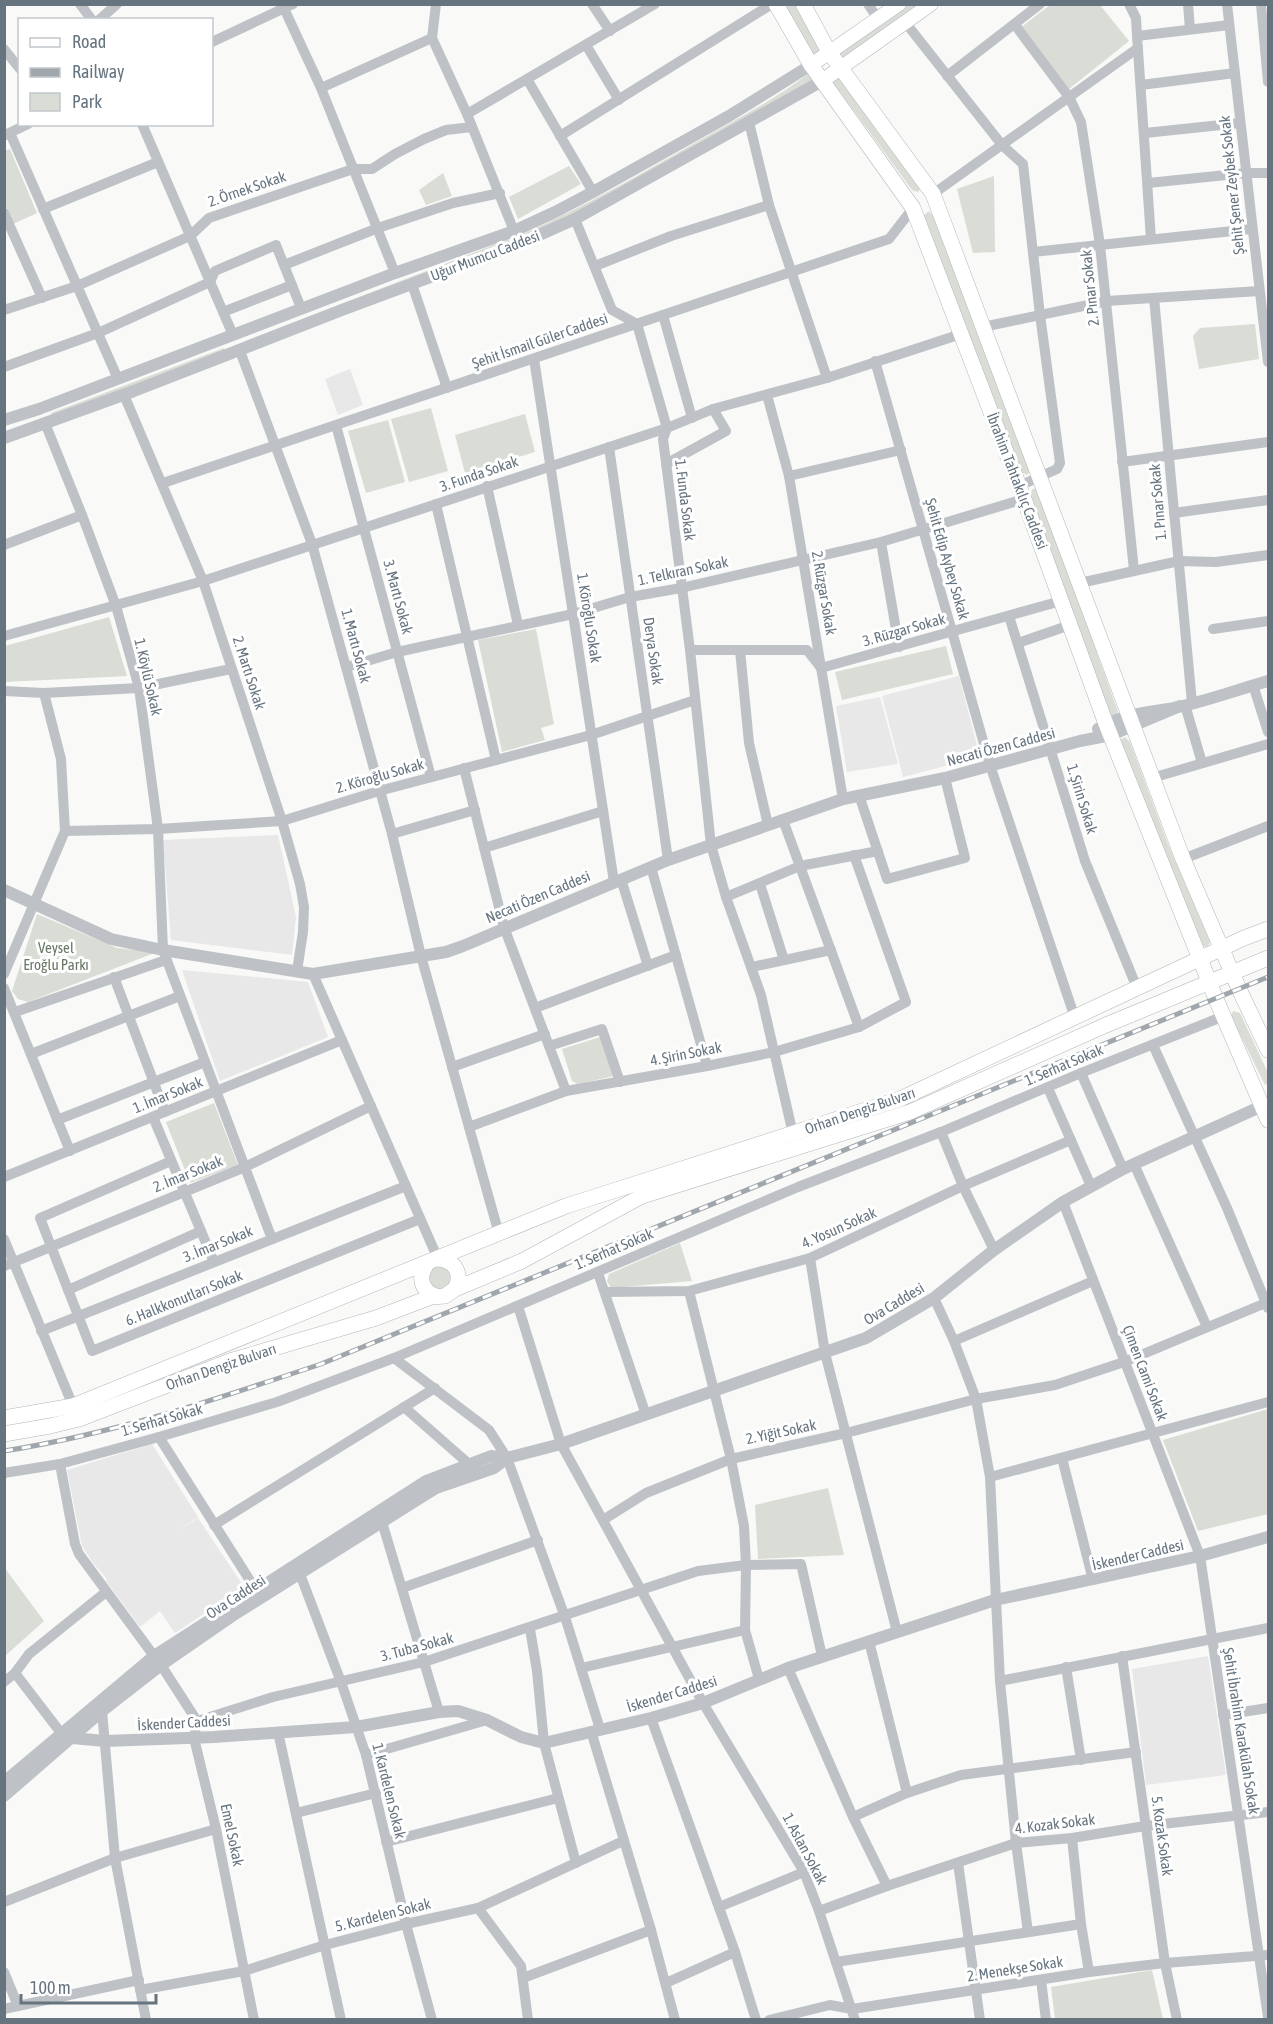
<svg xmlns="http://www.w3.org/2000/svg" width="1273" height="2024" viewBox="0 0 1273 2024" font-family="'Asap Condensed',sans-serif">
	<style>
		.built { fill: #e7e8e7 }
		.green { fill: #d9ddd6 }
		.lines { fill: none; stroke-linecap: round; stroke-linejoin: round }
		.secondary-casing { stroke: #b3b8bd; stroke-width: 15 }
		.primary-casing { stroke: #b2b7bb; stroke-width: 16 }
		.minor { stroke: #bec2c6; stroke-width: 10 }
		.tertiary { stroke: #bec2c6; stroke-width: 12 }
		.secondary { stroke: #fff; stroke-width: 14 }
		.primary { stroke: #fff; stroke-width: 15 }
		.rail-casing { stroke: #a0a7ac; stroke-width: 5 }
		.rail { stroke: #fff; stroke-width: 3; stroke-dasharray: 9; stroke-linecap: butt }
		.labels { text-anchor: middle; stroke-width: 6; stroke-linejoin: round; paint-order: stroke }
		.street-label { font-size: 15px; fill: #66747f; stroke: #fff }
		.park-label { font-size: 15px; fill: #687865; stroke: #fff }
	</style>
	<rect width="100%" height="100%" fill="#f9f9f7"/>
	<g class="built">
		<polygon points="350,369 363,405 338,415 325,379"/>
		<polygon points="959,676 980,757 903,777 882,696"/>
		<polygon points="880,697 898,764 847,772 836,706"/>
		<polygon points="278,835 296,917 292,955 171,940 163,840"/>
		<polygon points="182,970 308,982 328,1037 220,1081"/>
		<polygon points="152,1444 198,1517 175,1532 198,1518 244,1587 175,1633 160,1611 140,1627 106,1581 107,1579 93,1563 82,1546 67,1470"/>
		<polygon points="1208,1656 1226,1775 1146,1785 1132,1669"/>
	</g>
	<g class="green">
		<polygon points="783,5 796,5 820,51 814,57"/>
		<polygon points="907,5 922,5 844,59 838,52"/>
		<polygon points="1050,5 1100,5 1129,41 1069,89 1020,28"/>
		<path d="M 809,73 L 813,80 L 602,200 L 525,238 L 523,234 C 584,207 642,173 700,140 C 737,119 776,99 809,73 Z"/>
		<polygon points="838,76 920,189 918,192 912,190 833,82 833,79"/>
		<polygon points="10,149 37,213 13,224 5,205 4,151"/>
		<polygon points="569,166 581,184 518,219 509,197"/>
		<polygon points="443,173 452,196 426,205 419,190"/>
		<polygon points="994,176 995,252 973,253 957,189"/>
		<polygon points="929,211 933,216 1031,470 1027,475 1021,472 923,216"/>
		<polygon points="509,239 510,244 246,345 245,341"/>
		<polygon points="1255,324 1259,359 1199,369 1193,336 1200,328"/>
		<polygon points="224,348 226,354 53,417 51,413"/>
		<polygon points="431,408 448,471 409,482 391,419"/>
		<polygon points="525,414 535,452 465,473 455,435"/>
		<polygon points="388,420 405,482 366,493 348,431"/>
		<polygon points="1036,488 1039,490 1118,712 1117,715 1110,716 1029,494 1033,489"/>
		<polygon points="109,617 127,676 5,682 5,646"/>
		<polygon points="536,629 554,724 541,728 545,740 502,752 478,640"/>
		<polygon points="946,646 953,674 842,700 835,672"/>
		<polygon points="1125,737 1130,742 1168,844 1210,942 1208,946 1201,947 1120,740"/>
		<polygon points="37,914 117,948 157,952 28,1002 18,999 12,991"/>
		<polygon points="1233,1011 1240,1013 1268,1073 1268,1083 1265,1085 1231,1016"/>
		<polygon points="600,1037 614,1076 578,1084 572,1081 562,1049"/>
		<polygon points="214,1103 238,1165 190,1183 166,1122"/>
		<polygon points="680,1243 692,1281 611,1288 607,1281 609,1274"/>
		<polygon points="436,1264 449,1268 453,1280 445,1290 432,1289 426,1273"/>
		<polygon points="1268,1409 1268,1514 1198,1531 1163,1440"/>
		<polygon points="828,1488 844,1555 758,1559 755,1505"/>
		<polygon points="4,1567 44,1621 5,1656 4,1656"/>
		<polygon points="1152,1970 1163,2019 1055,2019 1051,1987"/>
	</g>
	<g class="lines">
		<g class="secondary-casing">
			<g id="secondary">
				<polyline points="811,65 899,4"/>
				<polyline points="822,81 931,4"/>
			</g>
		</g>
		<g class="primary-casing">
			<g id="primary">
				<polyline points="776,4 811,65 913,208 1024,499 1106,724 1216,999 1268,1120"/>
				<polyline points="803,4 829,52 933,194 1183,859 1239,989 1268,1050"/>
				<path d="M 438,1259 C 455,1260 463,1274 455,1289"/>
				<path d="M 428,1263 C 417,1276 421,1291 436,1296"/>
				<polyline points="4,1418 73,1406 566,1206 900,1099 1137,988 1244,938 1268,929"/>
				<polyline points="4,1434 50,1426 79,1419 230,1361 376,1318 431,1297 445,1296 455,1289 522,1261 642,1196 910,1112 1106,1025 1268,958"/>
			</g>
		</g>
		<g class="minor">
			<polyline points="80,4 92,20"/>
			<polyline points="282,4 321,88 395,273"/>
			<polyline points="436,4 432,38 467,114 514,231"/>
			<polyline points="592,4 610,31"/>
			<polyline points="868,4 878,19"/>
			<polyline points="1129,4 1136,18 1137,36 1151,239"/>
			<polyline points="1188,4 1190,29"/>
			<polyline points="1227,4 1268,362"/>
			<polyline points="1261,4 1268,82"/>
			<polyline points="99,20 117,4"/>
			<polyline points="905,22 1002,145 1023,164 1040,315 1060,463 1057,469 1019,486"/>
			<polyline points="1015,25 1069,97 1081,122 1100,245 1134,570"/>
			<polyline points="1137,36 1229,25"/>
			<polyline points="212,42 293,4"/>
			<polyline points="586,45 619,100"/>
			<polyline points="4,49 20,69"/>
			<polyline points="947,76 1040,4"/>
			<polyline points="527,79 593,192"/>
			<polyline points="1141,85 1235,73"/>
			<polyline points="321,88 432,38"/>
			<polyline points="467,114 655,4"/>
			<polyline points="749,122 769,205 827,378"/>
			<polyline points="142,124 233,335"/>
			<polyline points="10,133 118,379"/>
			<polyline points="1145,133 1240,123"/>
			<polyline points="5,135 28,124"/>
			<polyline points="560,136 772,4"/>
			<polyline points="1148,183 1246,173 1268,173"/>
			<polyline points="933,194 1138,48"/>
			<polyline points="43,209 158,162"/>
			<polyline points="4,213 42,298"/>
			<polyline points="575,219 612,310 637,324 667,428 663,439 690,650 711,845 726,897 761,995 793,1134"/>
			<polyline points="1033,252 1252,229"/>
			<polyline points="284,265 378,228 453,203 500,193"/>
			<polyline points="595,266 671,236 769,205"/>
			<polyline points="412,284 447,388"/>
			<polyline points="1154,298 1192,703"/>
			<polyline points="4,310 77,286 190,236 209,218 353,169 372,169 395,154 424,139 446,130 472,127"/>
			<polyline points="223,312 292,285"/>
			<polyline points="663,315 692,418"/>
			<polyline points="983,327 1107,301 1259,291"/>
			<polyline points="240,351 312,544 392,834 421,956 499,1234"/>
			<polyline points="534,359 614,882"/>
			<polyline points="875,361 990,765 1075,1018"/>
			<polyline points="4,367 98,333 210,282 215,271 276,245 301,308"/>
			<polyline points="124,395 203,581 282,821 300,884 304,907 303,932 297,971"/>
			<polyline points="767,395 789,476 843,799"/>
			<polyline points="45,423 82,515 116,606 139,688 158,829 163,950 272,1239"/>
			<polyline points="336,425 431,777"/>
			<polyline points="609,447 668,860"/>
			<polyline points="1122,462 1268,442"/>
			<polyline points="666,464 726,431 713,409"/>
			<polyline points="789,476 901,450"/>
			<polyline points="163,483 889,239 913,208"/>
			<polyline points="487,486 518,625"/>
			<polyline points="436,504 496,760"/>
			<polyline points="1174,513 1268,500"/>
			<polyline points="881,542 899,647"/>
			<polyline points="4,545 82,515"/>
			<polyline points="1080,583 1179,561 1216,562 1268,555"/>
			<polyline points="1009,616 1085,861 1137,988"/>
			<polyline points="1213,629 1268,621"/>
			<polyline points="4,636 203,581 667,428 713,409 827,378 961,334"/>
			<polyline points="1018,643 1070,625"/>
			<polyline points="690,650 807,650 821,668 1061,601"/>
			<polyline points="740,650 749,743 768,825"/>
			<polyline points="347,667 397,652 573,614 630,597 681,588 881,542 1024,499"/>
			<polyline points="1253,685 1268,732"/>
			<polyline points="4,691 44,693 139,688 231,669"/>
			<polyline points="1185,705 1202,763"/>
			<polyline points="464,768 504,927 566,1091"/>
			<polyline points="1152,778 1268,744"/>
			<polyline points="859,795 887,879 965,858 945,778"/>
			<polyline points="783,820 859,1027"/>
			<polyline points="65,831 158,829 282,821 379,791 591,735 695,700"/>
			<polyline points="392,834 475,810"/>
			<polyline points="484,848 603,811"/>
			<polyline points="1183,859 1268,826"/>
			<polyline points="651,867 707,1066"/>
			<polyline points="621,879 648,966"/>
			<polyline points="760,884 784,960"/>
			<polyline points="726,897 800,866 878,851"/>
			<polyline points="752,967 831,950"/>
			<polyline points="4,974 65,831 61,759 44,693"/>
			<polyline points="313,974 438,1259"/>
			<polyline points="114,977 165,1112"/>
			<polyline points="4,988 70,1151"/>
			<polyline points="535,1008 676,955"/>
			<polyline points="15,1012 166,960"/>
			<polyline points="1153,1045 1227,1208 1268,1308"/>
			<polyline points="549,1046 602,1029 620,1082"/>
			<polyline points="31,1054 180,996"/>
			<polyline points="452,1067 545,1034"/>
			<polyline points="1081,1073 1123,1169"/>
			<polyline points="1048,1088 1091,1186"/>
			<polyline points="153,1117 214,1262"/>
			<polyline points="57,1120 205,1062"/>
			<polyline points="469,1127 566,1091 707,1066 774,1052 859,1027 906,1002 854,855"/>
			<polyline points="941,1132 963,1186 994,1250"/>
			<polyline points="171,1161 40,1218 92,1351 420,1219"/>
			<polyline points="1134,1164 1207,1327"/>
			<polyline points="4,1177 342,1040"/>
			<polyline points="1063,1202 1200,1556 1268,2017"/>
			<polyline points="4,1239 73,1406"/>
			<polyline points="810,1258 825,1353 897,1632"/>
			<polyline points="4,1266 245,1167 371,1106"/>
			<polyline points="598,1273 646,1415"/>
			<polyline points="68,1290 201,1231"/>
			<polyline points="689,1291 731,1459 744,1526 746,1565 745,1630 759,1679"/>
			<polyline points="605,1292 689,1291 810,1258 963,1186 1071,1140"/>
			<polyline points="934,1298 954,1341 976,1399 990,1477 1000,1681 1016,1843 1028,1932"/>
			<polyline points="518,1306 561,1444 703,1703 804,1872 819,1911 855,2020"/>
			<polyline points="41,1331 406,1186"/>
			<polyline points="954,1341 1093,1281"/>
			<polyline points="394,1358 489,1430 507,1458 565,1617 600,1729"/>
			<polyline points="404,1407 469,1464"/>
			<polyline points="159,1437 256,1590"/>
			<polyline points="1062,1458 1093,1580"/>
			<polyline points="60,1464 75,1544 79,1554 154,1656"/>
			<polyline points="4,1473 60,1464 159,1437 277,1402 394,1358 798,1187 941,1132 1081,1073 1224,1016"/>
			<polyline points="990,1477 1268,1402"/>
			<polyline points="603,1520 646,1493 731,1459 846,1433 976,1399 1055,1385 1124,1362 1268,1302"/>
			<polyline points="382,1522 439,1712"/>
			<polyline points="214,1525 435,1388"/>
			<polyline points="300,1574 341,1682 366,1755 406,1924 432,2020"/>
			<polyline points="402,1588 538,1540"/>
			<polyline points="530,1629 537,1671 544,1743 576,1863"/>
			<polyline points="869,1641 907,1793"/>
			<polyline points="1122,1656 1165,1963 1177,2020"/>
			<polyline points="161,1665 197,1721 194,1738 216,1829 254,2020"/>
			<polyline points="1066,1667 1081,1760"/>
			<polyline points="581,1668 745,1630"/>
			<polyline points="788,1668 853,1817 887,1886"/>
			<polyline points="15,1673 61,1733"/>
			<polyline points="1000,1681 1268,1628"/>
			<polyline points="4,1682 15,1673 29,1654 106,1592"/>
			<polyline points="102,1711 115,1858 146,2020"/>
			<polyline points="1223,1715 1268,1708"/>
			<polyline points="651,1718 735,1952 756,2020"/>
			<polyline points="197,1721 273,1697 424,1662 698,1571 746,1565 801,1564 822,1656"/>
			<polyline points="591,1731 651,1930 675,2020"/>
			<polyline points="278,1732 341,2020"/>
			<polyline points="366,1755 487,1720"/>
			<polyline points="296,1813 376,1793"/>
			<polyline points="853,1817 907,1793 961,1775 1136,1752"/>
			<polyline points="1072,1838 1081,1924 1089,1972"/>
			<polyline points="386,1842 558,1798"/>
			<polyline points="958,1863 980,2020"/>
			<polyline points="4,1902 115,1858 216,1829"/>
			<polyline points="719,1907 804,1872"/>
			<polyline points="478,1908 521,1966 528,2020"/>
			<polyline points="819,1911 887,1886 1016,1843 1072,1838 1145,1826 1268,1812"/>
			<polyline points="836,1962 1081,1924"/>
			<polyline points="4,1972 18,2006"/>
			<polyline points="523,1978 651,1930"/>
			<polyline points="1041,1980 1046,2020"/>
			<polyline points="666,1983 735,1952"/>
			<polyline points="140,1990 244,1971 325,1945 406,1924 478,1908 623,1841"/>
			<polyline points="4,2009 139,1980"/>
			<polyline points="769,2020 830,2005 852,2009 1089,1972 1165,1963 1268,1955"/>
		</g>
		<g class="tertiary">
			<polyline points="4,420 39,409 395,273 514,231 555,212 593,192 729,116 811,65"/>
			<polyline points="4,438 134,391 342,310 519,244 575,219 822,81"/>
			<path d="M 1098,729 C 1126,712 1152,713 1183,706 C 1212,699 1240,689 1268,681"/>
			<polyline points="4,890 111,939 163,950 313,974 446,952 463,946 668,860 843,799 945,778 1080,741 1111,735 1180,706"/>
			<polyline points="61,1733 72,1738 105,1741 214,1737 356,1727 439,1712 458,1711 487,1720 521,1737 544,1743 651,1718 703,1703 788,1668 995,1600 1200,1556 1268,1537"/>
			<polyline points="4,1782 154,1656 426,1481 491,1456 507,1458 561,1444 866,1338 934,1298 994,1250 1063,1202 1123,1169 1262,1106"/>
			<polyline points="4,1796 102,1711 161,1665 232,1616 436,1488 494,1468 507,1458"/>
		</g>
		<use href="#secondary" class="secondary"/>
		<use href="#primary" class="primary"/>
		<g class="rail-casing">
			<path id="rail" d="M 4,1451 C 113,1434 217,1399 321,1364 L 1268,977"/>
		</g>
		<use href="#rail" class="rail"/>
	</g>
	<g class="labels">
		<g class="street-label">
			<text transform="translate(1232 185) rotate(-96)" y="5">Şehit Şener Zeybek Sokak</text>
			<text transform="translate(247 189) rotate(-19)" y="5">2. Örnek Sokak</text>
			<text transform="translate(485 256) rotate(-21)" y="5">Uğur Mumcu Caddesi</text>
			<text transform="translate(1090 288) rotate(-96)" y="5">2. Pınar Sokak</text>
			<text transform="translate(540 341) rotate(-19)" y="5">Şehit İsmail Güler Caddesi</text>
			<text transform="translate(479 474) rotate(-19)" y="5">3. Funda Sokak</text>
			<text transform="translate(1017 481) rotate(69)" y="5">İbrahim Tahtakılıç Caddesi</text>
			<text transform="translate(685 500) rotate(83)" y="5">1. Funda Sokak</text>
			<text transform="translate(1158 502) rotate(-95)" y="5">1. Pınar Sokak</text>
			<text transform="translate(947 559) rotate(74)" y="5">Şehit Edip Aybey Sokak</text>
			<text transform="translate(683 571) rotate(-12)" y="5">1. Telkıran Sokak</text>
			<text transform="translate(824 593) rotate(80)" y="5">2. Rüzgar Sokak</text>
			<text transform="translate(398 597) rotate(75)" y="5">3. Martı Sokak</text>
			<text transform="translate(589 618) rotate(81)" y="5">1. Köroğlu Sokak</text>
			<text transform="translate(904 630) rotate(-16)" y="5">3. Rüzgar Sokak</text>
			<text transform="translate(356 646) rotate(75)" y="5">1. Martı Sokak</text>
			<text transform="translate(653 651) rotate(82)" y="5">Derya Sokak</text>
			<text transform="translate(249 673) rotate(72)" y="5">2. Martı Sokak</text>
			<text transform="translate(148 677) rotate(77)" y="5">1. Köylü Sokak</text>
			<text transform="translate(1001 747) rotate(-15)" y="5">Necati Özen Caddesi</text>
			<text transform="translate(380 776) rotate(-16)" y="5">2. Köroğlu Sokak</text>
			<text transform="translate(1082 799) rotate(73)" y="5">1. Şirin Sokak</text>
			<text transform="translate(538 897) rotate(-23)" y="5">Necati Özen Caddesi</text>
			<text transform="translate(686 1054) rotate(-11)" y="5">4. Şirin Sokak</text>
			<text transform="translate(1064 1065) rotate(-23)" y="5">1. Serhat Sokak</text>
			<text transform="translate(168 1095) rotate(-22)" y="5">1. İmar Sokak</text>
			<text transform="translate(860 1111) rotate(-19)" y="5">Orhan Dengiz Bulvarı</text>
			<text transform="translate(188 1174) rotate(-22)" y="5">2. İmar Sokak</text>
			<text transform="translate(839 1228) rotate(-24)" y="5">4. Yosun Sokak</text>
			<text transform="translate(218 1244) rotate(-22)" y="5">3. İmar Sokak</text>
			<text transform="translate(614 1249) rotate(-23)" y="5">1. Serhat Sokak</text>
			<text transform="translate(184 1298) rotate(-22)" y="5">6. Halkkonutları Sokak</text>
			<text transform="translate(894 1304) rotate(-31)" y="5">Ova Caddesi</text>
			<text transform="translate(221 1367) rotate(-19)" y="5">Orhan Dengiz Bulvarı</text>
			<text transform="translate(1145 1373) rotate(69)" y="5">Çimen Cami Sokak</text>
			<text transform="translate(162 1420) rotate(-16)" y="5">1. Serhat Sokak</text>
			<text transform="translate(781 1432) rotate(-12)" y="5">2. Yiğit Sokak</text>
			<text transform="translate(1138 1555) rotate(-13)" y="5">İskender Caddesi</text>
			<text transform="translate(236 1597) rotate(-33)" y="5">Ova Caddesi</text>
			<text transform="translate(417 1647) rotate(-15)" y="5">3. Tuba Sokak</text>
			<text transform="translate(672 1694) rotate(-17)" y="5">İskender Caddesi</text>
			<text transform="translate(184 1723) rotate(-3)" y="5">İskender Caddesi</text>
			<text transform="translate(1241 1731) rotate(81)" y="5">Şehit İbrahim Karakülah Sokak</text>
			<text transform="translate(389 1791) rotate(76)" y="5">1. Kardelen Sokak</text>
			<text transform="translate(1055 1824) rotate(-7)" y="5">4. Kozak Sokak</text>
			<text transform="translate(232 1835) rotate(78)" y="5">Emel Sokak</text>
			<text transform="translate(1162 1836) rotate(82)" y="5">5. Kozak Sokak</text>
			<text transform="translate(805 1849) rotate(62)" y="5">1. Aslan Sokak</text>
			<text transform="translate(383 1915) rotate(-14)" y="5">5. Kardelen Sokak</text>
			<text transform="translate(1015 1969) rotate(-9)" y="5">2. Menekşe Sokak</text>
		</g>
		<g class="park-label">
			<text x="56" y="953">Veysel<tspan x="56" dy="17">Eroğlu Parkı</tspan></text>
		</g>
	</g>
	<rect width="1273" height="2024" fill="none" stroke="#66747f" stroke-width="12"/>
	<rect x="18" y="18" width="195" height="108" fill="#ffffff" stroke="#c2c7cc" stroke-width="1.5"/>
	<rect x="30" y="38" width="30" height="9" fill="#ffffff" stroke="#c2c7cc" stroke-width="1.5"/>
	<text x="72" y="48" font-size="18" fill="#66747f">Road</text>
	<rect x="30" y="68" width="30" height="9" fill="#a0a7ac" stroke="#c2c7cc" stroke-width="1.5"/>
	<text x="72" y="78" font-size="18" fill="#66747f">Railway</text>
	<rect x="30" y="93" width="30" height="18" fill="#d9ddd6" stroke="#c2c7cc" stroke-width="1.5"/>
	<text x="72" y="108" font-size="18" fill="#66747f">Park</text>
	<path d="M21 1994v9h135v-9" fill="none" stroke="#66747f" stroke-width="3"/>
	<text x="30" y="1994" font-size="18" fill="#66747f" stroke="#ffffff" stroke-width="4.5" paint-order="stroke">100 m</text>
</svg>
